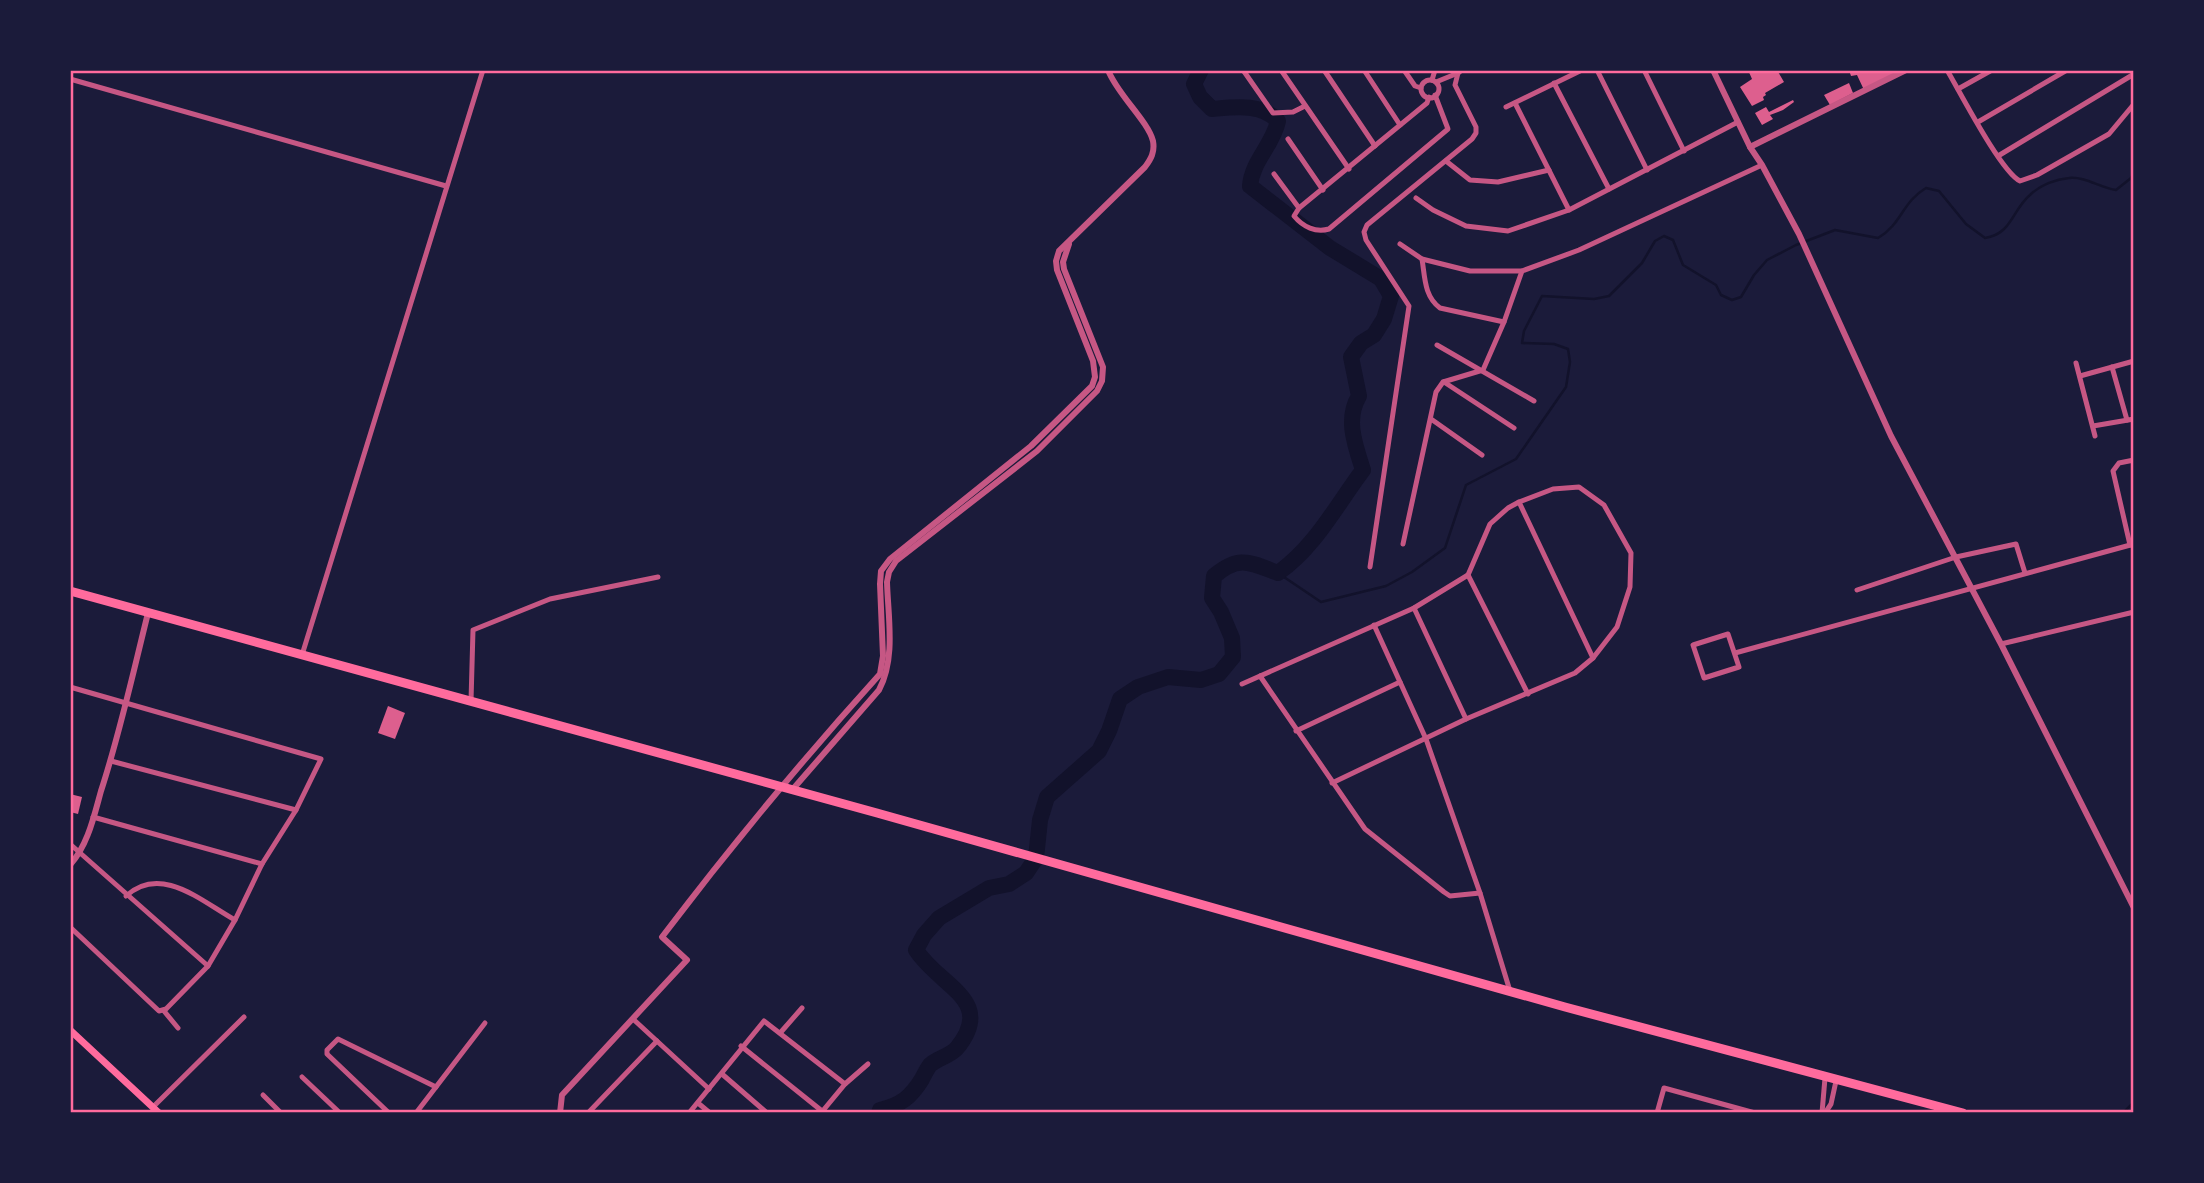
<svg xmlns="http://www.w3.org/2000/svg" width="2204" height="1183" viewBox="0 0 2204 1183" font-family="Arial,sans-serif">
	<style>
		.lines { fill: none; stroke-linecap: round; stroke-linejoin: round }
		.stream { stroke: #12122b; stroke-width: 2.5 }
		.river { stroke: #12122b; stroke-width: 16 }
		.building { fill: #dd5f8e }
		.minor { stroke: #c65784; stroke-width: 5 }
		.tertiary { stroke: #c65784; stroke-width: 6 }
		.secondary { stroke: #ff6b9d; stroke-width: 7 }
		.trunk { stroke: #ff6b9d; stroke-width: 9 }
		.neatline { fill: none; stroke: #ff6b9d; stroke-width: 2.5 }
	</style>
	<rect width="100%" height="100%" fill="#1b1b3a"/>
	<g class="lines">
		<g class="stream">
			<path d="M 1278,573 L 1321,602 L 1386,586 L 1412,572 L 1445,548 L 1466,485 L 1516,459 L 1566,387 L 1570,362 L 1568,349 L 1554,344 L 1522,343 L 1524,331 L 1542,296 L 1594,299 L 1609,296 L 1642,263 L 1655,241 L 1664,236 L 1673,240 L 1683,265 L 1716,285 L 1721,295 L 1732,300 L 1741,297 L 1754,275 L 1767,260 L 1796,245 L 1835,230 L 1878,238 C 1902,224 1902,202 1926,188 L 1939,191 L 1966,224 L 1985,238 C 2012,234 2012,210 2030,195 C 2040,185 2056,179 2069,178 C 2084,176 2101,188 2116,190 L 2131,178 L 2134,171"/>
			<polyline points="2123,1113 2134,1102"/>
		</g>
		<path class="river" d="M 879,1113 L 880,1110 C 901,1105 911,1097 922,1079 C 924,1075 927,1069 930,1065 C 938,1058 950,1056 957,1048 C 996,1000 940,987 916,950 L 924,935 L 939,918 L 989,888 L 1009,884 L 1026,873 L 1036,858 L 1040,820 L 1047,797 L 1099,751 L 1109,731 L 1120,699 L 1138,687 L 1168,677 L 1201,680 L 1219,674 L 1233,657 L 1232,638 L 1221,612 L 1212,598 L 1214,576 C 1239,555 1249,562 1278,573 C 1315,547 1336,506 1363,470 C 1355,445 1345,419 1359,396 L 1351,357 L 1361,343 L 1374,335 L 1384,319 L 1391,296 L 1381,279 L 1330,248 L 1250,186 C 1252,161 1273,145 1278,121 C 1262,103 1234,107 1212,109 L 1200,97 L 1194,84 L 1201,70"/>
	</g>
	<g class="building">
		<polygon points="1748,70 1777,70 1784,82 1765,93 1766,95 1763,97 1764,100 1752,106 1740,87 1752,79"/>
		<polygon points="1849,70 1901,70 1864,90 1857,75 1851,76"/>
		<polygon points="1849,83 1853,93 1830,105 1824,95"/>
		<polygon points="1793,100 1794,102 1783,110 1770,115 1773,119 1762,125 1755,113 1766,107 1769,112"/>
		<polygon points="388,706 405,713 395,739 378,733"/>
		<polygon points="70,794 82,797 78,814 70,812"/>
	</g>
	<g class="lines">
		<g class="minor">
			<polyline points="1243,70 1273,113 1293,112 1305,106"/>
			<polyline points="1281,70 1349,169"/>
			<polyline points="1324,70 1375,146"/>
			<polyline points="1364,70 1400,125"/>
			<polyline points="1404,70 1415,86 1421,88"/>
			<polyline points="1597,70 1647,170"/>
			<polyline points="1644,70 1684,151"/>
			<path d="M 1947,70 C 1960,92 2001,172 2020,181 L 2037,175 L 2109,134 L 2134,104"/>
			<polyline points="70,79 446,186"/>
			<polyline points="1432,80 1435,70"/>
			<circle cx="1430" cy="89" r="9"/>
			<polyline points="1436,82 1458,73"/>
			<polyline points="1554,83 1609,189"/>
			<polyline points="1958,89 1992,70"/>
			<path d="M 1429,97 L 1427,103 L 1299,208 L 1294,216 C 1303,227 1316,233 1329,229 L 1448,129 L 1435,95"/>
			<polyline points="1515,103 1569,210"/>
			<polyline points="1506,107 1582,70"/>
			<polyline points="1978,122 2067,70"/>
			<polyline points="1288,139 1323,190"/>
			<polyline points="1998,156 2134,74"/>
			<polyline points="1446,161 1470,180 1498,182 1549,170"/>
			<polyline points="1274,174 1299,208"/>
			<polyline points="1416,198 1433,210 1466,226 1508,231 1569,210 1738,122"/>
			<polyline points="1400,244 1422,259 1470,271 1522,271 1579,250 1762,165"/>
			<path d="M 1422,259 C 1425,277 1424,296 1440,308 L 1504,322"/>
			<polyline points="1437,345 1534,401"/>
			<polyline points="2076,363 2095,436"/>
			<polyline points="2112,367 2127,420"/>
			<polyline points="2080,376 2134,361"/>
			<polyline points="1444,382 1514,428"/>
			<polyline points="1431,419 1482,455"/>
			<polyline points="2093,426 2134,419"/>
			<polyline points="1519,502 1593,658"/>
			<polyline points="1403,544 1436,392 1443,382 1483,370 1504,322 1522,271"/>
			<polyline points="2130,545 2113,471 2119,463 2134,460"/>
			<polyline points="1370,567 1409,306 1366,240 1364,232 1367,225 1472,139 1476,133 1476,127 1455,85 1458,73 1462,70"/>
			<polyline points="1468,575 1528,694"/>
			<polyline points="1857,590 1956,557 2016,544 2025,573"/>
			<polyline points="1414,608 1466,719"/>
			<polyline points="1374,625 1426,739 1480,893 1510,991"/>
			<polygon points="1728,634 1739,667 1704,678 1693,645"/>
			<polyline points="2001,644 2134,612"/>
			<polyline points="1735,653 2134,544"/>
			<polyline points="302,655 483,70"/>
			<polyline points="1260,676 1365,829 1444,892 1450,896 1480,893"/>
			<polyline points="1242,684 1414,608 1468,575 1490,524 1508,508 1519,502 1553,489 1579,487 1604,505 1631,553 1630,587 1617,627 1593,658 1575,673 1466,719 1332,783"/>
			<polyline points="70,687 321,759 296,810 262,864 235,920 208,966 166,1009 159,1011 70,927"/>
			<polyline points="471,701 473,630 550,599 658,577"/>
			<polyline points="1296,731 1400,682"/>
			<polyline points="111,761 296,810"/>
			<polyline points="93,817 262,864"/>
			<polyline points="70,844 208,966"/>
			<path d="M 126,896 C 161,864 201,901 235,920"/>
			<polyline points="164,1011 178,1028"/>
			<polyline points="633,1019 709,1089"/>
			<polyline points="781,1032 802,1008"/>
			<polyline points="741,1046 822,1111"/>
			<polyline points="722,1074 767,1113"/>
			<polyline points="302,1077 340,1113"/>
			<polyline points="263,1095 281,1113"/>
			<polyline points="698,1103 710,1113"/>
			<polyline points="153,1107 244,1017"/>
			<polyline points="389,1113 327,1054 327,1050 338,1039 436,1087"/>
			<polyline points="416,1113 485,1023"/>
			<polyline points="588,1113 657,1041"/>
			<polyline points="689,1113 764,1021 845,1084"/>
			<polyline points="821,1113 845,1084 868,1064"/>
			<polyline points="1657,1113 1664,1088 1755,1113"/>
			<polyline points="1822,1113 1825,1078"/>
			<polyline points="1825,1113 1831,1104 1836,1081"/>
		</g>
		<g class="tertiary">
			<polyline points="1713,70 1750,147 1762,165 1799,234 1891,436 2001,644 2134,908"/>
			<polyline points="1750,147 1906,70"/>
			<path d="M 793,789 L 879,690 C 896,658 888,617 887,582 L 889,572 L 896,561 L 1037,451 L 1097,391 L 1102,381 L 1103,367 L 1064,269 L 1063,262 L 1069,244"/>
			<path d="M 70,865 C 88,845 94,816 101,791 C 120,733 133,673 148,613"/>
			<path d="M 560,1113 L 562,1095 L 687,960 L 662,937 C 731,846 804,758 880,674 L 883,656 L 880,584 L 881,571 L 890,559 L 1031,446 L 1092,386 L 1095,377 L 1093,361 L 1057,270 L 1056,261 L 1059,251 L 1145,167 C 1151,159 1155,152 1153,141 C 1148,121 1117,94 1108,70"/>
		</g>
		<polyline class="secondary" points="70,1030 159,1113"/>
		<polyline class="trunk" points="70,591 877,813 1565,1007 1963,1113"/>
	</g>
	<rect width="2204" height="1183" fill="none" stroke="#1b1b3a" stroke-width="144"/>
	<rect x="72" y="72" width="2060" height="1039" class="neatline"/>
</svg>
